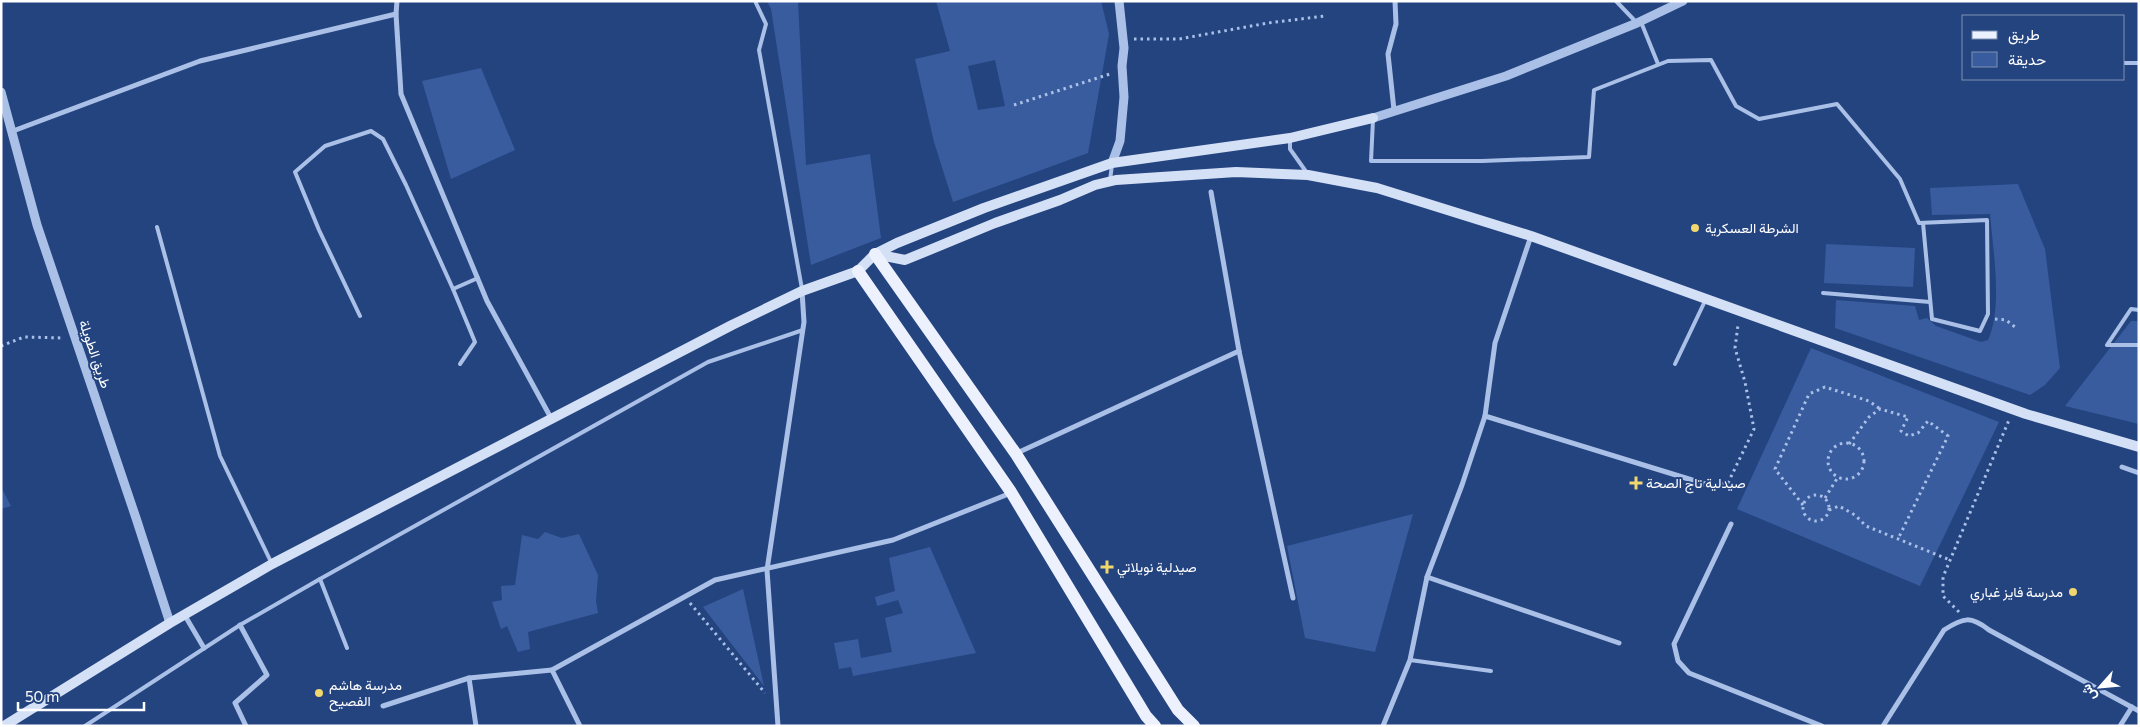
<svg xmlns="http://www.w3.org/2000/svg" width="2140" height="727" viewBox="0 0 2140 727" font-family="Commissioner,Vazirmatn,sans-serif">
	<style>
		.green { fill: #385c9e; fill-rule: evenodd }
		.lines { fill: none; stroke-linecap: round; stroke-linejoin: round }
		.path { stroke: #aac0e7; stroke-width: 3; stroke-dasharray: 2.5 4; stroke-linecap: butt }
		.service { stroke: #aac0e7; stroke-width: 4 }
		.minor { stroke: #aac0e7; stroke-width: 5 }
		.tertiary { stroke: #aac0e7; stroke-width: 9 }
		.secondary { stroke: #d4e0f6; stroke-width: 10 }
		.primary { stroke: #ecf1fd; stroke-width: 12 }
		.poi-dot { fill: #f1d76e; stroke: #244480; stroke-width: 2 }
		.labels { text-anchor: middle; stroke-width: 4; stroke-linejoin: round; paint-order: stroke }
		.poi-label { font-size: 14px; fill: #fff; stroke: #244480; text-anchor: start }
		.street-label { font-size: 14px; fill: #fff; stroke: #244480 }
	</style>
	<rect width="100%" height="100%" fill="#244480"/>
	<g class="green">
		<polygon points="767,1 798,1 806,165 870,154 881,238 811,265 771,9"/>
		<path d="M 936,1 L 1101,1 L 1109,34 L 1088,153 L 953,202 L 934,142 L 915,59 L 950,51 ZM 995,60 L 1005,106 L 978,110 L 968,66 Z"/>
		<polygon points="481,68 515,150 451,179 422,81"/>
		<path d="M 2018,184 L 2045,249 L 2060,368 L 2045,385 L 2030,395 L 1835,328 L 1836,300 L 1915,306 L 1919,320 L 1927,318 L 1936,326 L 1981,342 L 1988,340 C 2003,307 1993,251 1990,214 L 1932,215 L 1930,188 Z"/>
		<polygon points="1826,244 1915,248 1913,287 1824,283"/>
		<polygon points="2131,321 2139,321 2139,424 2065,406"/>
		<polygon points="1811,348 1999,422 1920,586 1737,509"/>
		<polygon points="1,487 11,506 1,509"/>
		<polygon points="1413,514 1375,652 1305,638 1287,546"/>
		<polygon points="545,532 562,538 579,534 598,575 596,601 598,613 528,632 530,649 518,652 507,626 501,629 492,602 502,600 501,586 515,585 522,535 538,539"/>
		<polygon points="930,547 976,653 853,676 851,667 839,669 834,643 858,639 861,658 892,652 885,618 903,613 898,600 877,606 875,597 895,591 889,558"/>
		<polygon points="743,589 764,686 703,607"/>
	</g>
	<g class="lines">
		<g class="path">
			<polyline points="1134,39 1179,39 1268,23 1325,16"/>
			<polyline points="1014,105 1110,74"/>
			<polyline points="1995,319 2006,320 2015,327"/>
			<polyline points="1,346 24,337 63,338"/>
			<circle cx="1846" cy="461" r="18"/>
			<polyline points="1849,444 1869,417 1880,409 1908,417 1901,431 1909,436 1918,433 1928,421 1948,436 1898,539"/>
			<polyline points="1715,484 1728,483 1754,429 1745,382 1735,348 1738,325"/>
			<circle cx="1816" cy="508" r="13"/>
			<polyline points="1825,498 1838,477"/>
			<polyline points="1803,505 1775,469 1809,394 1825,387 1869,401 1880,409"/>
			<polyline points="1829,510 1839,506 1855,515 1866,526 1950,560"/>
			<polyline points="690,603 765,693"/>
			<polyline points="1959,612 1943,596 1943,577 2009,420"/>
		</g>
		<g class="service">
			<polyline points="755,1 766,24 759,50 802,289"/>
			<polyline points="1616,1 1637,23"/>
			<polyline points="1641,22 1658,64"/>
			<polyline points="2124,63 2139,63"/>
			<polyline points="1373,120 1371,161 1482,161 1589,157 1594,90 1668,61 1711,60 1736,106 1759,119 1837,104 1900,179 1919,223 1987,220 1988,314 1980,331 1932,319 1923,223"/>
			<polyline points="1290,138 1290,149 1307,173"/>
			<polyline points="1110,180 1112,165"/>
			<polyline points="157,227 220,456 272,564"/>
			<polyline points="1823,293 1930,302"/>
			<polyline points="2139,310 2131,309 2107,345 2139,345"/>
			<polyline points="360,316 319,230 295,172 325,146 371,131 383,139 406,185 453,289"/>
			<polyline points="460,364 475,342 453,289 478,278"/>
			<polyline points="1675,364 1705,301"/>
			<polyline points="347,648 320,579 708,362 803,330"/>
			<polyline points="1410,660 1491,671"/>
			<polyline points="85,726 240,625 320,579"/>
		</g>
		<g class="minor">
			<polyline points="396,14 397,1"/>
			<polyline points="1394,110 1388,54 1396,24 1395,1"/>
			<polyline points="13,131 200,61 396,14 401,94 487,301 551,418"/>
			<polyline points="1211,192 1239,351 1293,598"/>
			<polyline points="1485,416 1705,484"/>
			<polyline points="1017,453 1239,351"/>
			<polyline points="2122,467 2139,473"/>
			<polyline points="1731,524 1674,644 1678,661 1689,673 1822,726"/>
			<polyline points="1427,577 1619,643"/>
			<polyline points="184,614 204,648"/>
			<polyline points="240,625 267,675 235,703 246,726"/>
			<polyline points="469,678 476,726"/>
			<polyline points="383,706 469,678 552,670"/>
			<polyline points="580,726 552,670 715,580 893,540 1011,493"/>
			<polyline points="778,726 767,570 804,322 802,291"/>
			<polyline points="1383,726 1410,660 1427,577 1462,485 1485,416 1495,343 1531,236"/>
			<path d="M 1883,726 L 1944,630 C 1964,617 1971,616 1989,630 L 2139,711"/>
			<polyline points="2120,726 2132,707"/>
		</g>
		<g class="tertiary">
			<polyline points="1,92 37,225 136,518 170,623"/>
			<polyline points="1373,118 1506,76 1637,23 1683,1"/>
			<polyline points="1112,163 1120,141 1124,97 1122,66 1124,48 1119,1"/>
		</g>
		<g class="secondary">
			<polyline points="875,254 905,260 995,223 1060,200 1095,185 1116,180 1236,172 1308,175 1377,188 1531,236 2026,414 2139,447"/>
			<polyline points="4,726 170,623 272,564 732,325 802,291 858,271 875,254 897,243 984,208 1112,163 1290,138 1373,118"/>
		</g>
		<g class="primary">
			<polyline points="875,254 1016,454 1178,710 1194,726"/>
			<polyline points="858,271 1011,492 1146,716 1155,726"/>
		</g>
	</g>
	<g class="poi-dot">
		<circle cx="1695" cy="228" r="5"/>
		<path d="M1633.5 475.5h5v5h5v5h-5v5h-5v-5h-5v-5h5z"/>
		<path d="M1104.5 559.5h5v5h5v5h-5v5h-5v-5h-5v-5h5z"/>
		<circle cx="2073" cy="592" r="5"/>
		<circle cx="319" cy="693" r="5"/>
	</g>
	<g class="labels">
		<g class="poi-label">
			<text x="1705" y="233">الشرطة العسكرية</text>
			<text x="1646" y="488">صيدلية تاج الصحة</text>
			<text x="1117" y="572">صيدلية نويلاتي</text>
			<text x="2063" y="597" text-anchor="end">مدرسة فايز غباري</text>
			<text x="329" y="690">مدرسة هاشم<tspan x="329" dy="16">الفصيح</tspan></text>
		</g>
		<g class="street-label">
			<text transform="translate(95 354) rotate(71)" y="5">طريق الطويلة</text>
		</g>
	</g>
	<rect width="2140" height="727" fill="none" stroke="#ffffff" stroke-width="5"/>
	<rect x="1962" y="15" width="162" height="65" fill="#244480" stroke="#7c8fb3"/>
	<rect x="1972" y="31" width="25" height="8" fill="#ecf1fd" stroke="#7c8fb3"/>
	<text x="2008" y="40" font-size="15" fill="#ffffff">طريق</text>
	<rect x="1972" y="52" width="25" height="15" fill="#385c9e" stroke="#7c8fb3"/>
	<text x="2008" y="65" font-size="15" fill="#ffffff">حديقة</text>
	<g transform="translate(2100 687) rotate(243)" stroke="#244480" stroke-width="4" paint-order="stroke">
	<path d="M0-4L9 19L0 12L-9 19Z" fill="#ffffff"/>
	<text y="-8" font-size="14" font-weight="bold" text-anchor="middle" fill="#ffffff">ش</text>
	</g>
	<path d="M18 702v8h126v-8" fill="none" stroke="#ffffff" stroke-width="2.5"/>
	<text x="25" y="702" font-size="15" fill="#ffffff" stroke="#244480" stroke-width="4" paint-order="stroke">50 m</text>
</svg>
